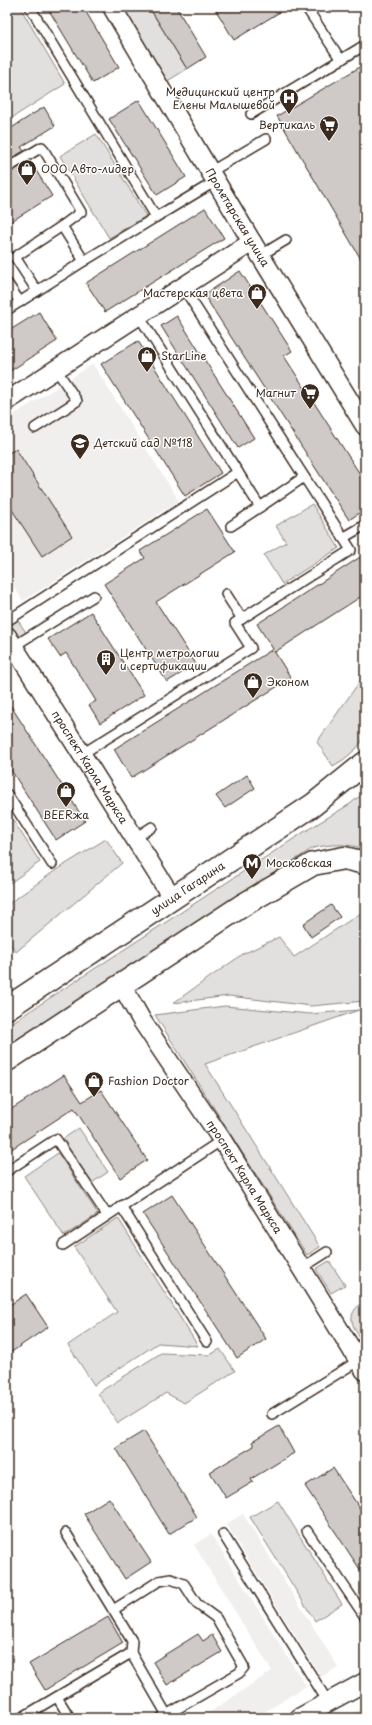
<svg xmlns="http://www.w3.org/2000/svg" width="372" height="1725" viewBox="0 0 372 1725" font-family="'Playpen Sans',sans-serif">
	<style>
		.built { fill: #f1efee }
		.green { fill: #e2e0de; stroke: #8e857e }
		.building { fill: #cfcac7; stroke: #3b2a1e }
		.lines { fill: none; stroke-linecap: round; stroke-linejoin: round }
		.lane-casing { stroke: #3b2a1e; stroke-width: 12 }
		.street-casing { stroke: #3b2a1e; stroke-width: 21 }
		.primary-casing { stroke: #3b2a1e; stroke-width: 25 }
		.lane { stroke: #fff; stroke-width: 9 }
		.street { stroke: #fff; stroke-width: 18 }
		.primary { stroke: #fff; stroke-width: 22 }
		.labels { text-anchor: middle; stroke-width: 3; stroke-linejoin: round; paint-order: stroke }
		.poi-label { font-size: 11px; fill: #3b2a1e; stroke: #fff; text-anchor: start }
		.street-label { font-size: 11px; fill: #3b2a1e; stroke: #fff }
	</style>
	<rect width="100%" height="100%" fill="#fff"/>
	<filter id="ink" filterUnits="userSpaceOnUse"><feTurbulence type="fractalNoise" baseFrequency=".025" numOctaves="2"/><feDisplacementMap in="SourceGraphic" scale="8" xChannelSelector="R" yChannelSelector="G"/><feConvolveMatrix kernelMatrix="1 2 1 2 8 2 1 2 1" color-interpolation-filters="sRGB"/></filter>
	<g filter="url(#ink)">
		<g class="built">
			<polygon points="93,364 179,501 23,601 7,576 7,419"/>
			<polygon points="243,1514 338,1667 321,1677 226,1524"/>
			<polygon points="211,1534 306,1686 255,1718 201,1718 272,1671 194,1545"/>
			<polygon points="365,1706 365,1718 344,1718"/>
		</g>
		<g class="green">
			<polygon points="9,7 20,7 65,84 7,121 7,8"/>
			<polygon points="120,7 149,7 187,69 166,82"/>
			<polygon points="96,134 146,216 109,238 60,156"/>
			<polygon points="312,504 339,548 282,584 264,555 286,542 276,526"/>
			<path d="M 17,619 L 27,634 C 18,639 11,637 7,627 Z"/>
			<polygon points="365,674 365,737 356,749 343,760 333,766 317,742"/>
			<path d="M 365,792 L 365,849 C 347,843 331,844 313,848 L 7,1046 L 7,1026 L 304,832 L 350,804 Z"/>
			<polygon points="7,811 40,862 7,885"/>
			<polygon points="106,839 122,863 16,952 7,939 7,905 56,870"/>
			<polygon points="361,913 365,919 365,1001 311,1006 229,996 173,1003 243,954 279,937 294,957"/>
			<polygon points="225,1006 310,1014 359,1010 205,1064 320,1247 307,1255 155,1015"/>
			<polygon points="79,1128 108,1172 92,1183 63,1139"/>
			<polygon points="58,1153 98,1214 64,1236 24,1176"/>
			<polygon points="118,1218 198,1346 158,1343 94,1385 68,1345 117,1312 74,1247"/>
			<polygon points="329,1261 345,1285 331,1293 316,1269"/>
			<path d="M 365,1301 L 365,1346 C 354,1328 342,1315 365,1301 Z"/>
			<polygon points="220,1349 235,1371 184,1403 166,1393 118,1423 98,1393 161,1353 210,1355"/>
			<polygon points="278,1501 342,1604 315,1621 250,1517"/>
		</g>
		<g class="building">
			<polygon points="47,7 83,7 119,67 93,83"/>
			<polygon points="149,7 176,7 206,57 187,69"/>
			<polygon points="214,7 288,7 234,40"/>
			<polygon points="365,64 365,266 277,116"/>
			<polygon points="139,100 186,177 157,195 109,119"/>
			<polygon points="44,107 55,126 21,147 24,151 7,161 7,125 10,129"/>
			<polygon points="30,161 52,196 7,224 7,174"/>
			<polygon points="205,208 224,238 105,312 86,283"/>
			<polygon points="240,271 292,351 284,356 365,482 365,509 349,520 204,295"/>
			<polygon points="39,312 57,341 7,373 7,332"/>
			<polygon points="177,316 254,438 238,448 161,326"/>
			<polygon points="138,341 221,473 185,496 101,364"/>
			<polygon points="16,449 72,536 42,556 7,502 7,454"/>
			<polygon points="207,509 235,552 156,602 196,664 167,682 104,584 145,558 140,551"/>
			<polygon points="365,554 365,594 275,652 274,651 291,678 131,778 114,749 273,649 257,624"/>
			<polygon points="91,612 144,695 100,723 89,705 96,701 66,653 60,657 48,639"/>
			<polygon points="7,700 85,821 56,840 7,764"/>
			<polygon points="247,775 255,788 225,808 216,796"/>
			<polygon points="331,905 340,917 311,937 303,924"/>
			<polygon points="64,1075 82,1102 101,1090 147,1160 120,1178 74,1108 7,1152 7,1112"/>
			<polygon points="172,1195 266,1339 237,1358 143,1214"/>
			<polygon points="26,1294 48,1327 7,1355 7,1307"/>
			<polygon points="279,1426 294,1453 251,1479 253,1482 226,1498 210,1472 254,1446 252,1442"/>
			<polygon points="144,1431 197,1517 169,1534 116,1448"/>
			<polygon points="333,1468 365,1516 365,1577 305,1486"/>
			<polygon points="109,1498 151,1562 125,1579 84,1514"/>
			<polygon points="108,1617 123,1643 45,1690 29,1664"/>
			<polygon points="198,1634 203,1641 212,1635 222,1652 167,1685 153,1662"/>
		</g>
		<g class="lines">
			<g class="lane-casing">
				<g id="lane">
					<polyline points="306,7 341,60"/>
					<polyline points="251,114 365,45"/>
					<polyline points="7,168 42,147 81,212 62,226 84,261"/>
					<polyline points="210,172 266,139"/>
					<polyline points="156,217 216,181"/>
					<polyline points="261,255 286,240"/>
					<polyline points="7,283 20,302"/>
					<polyline points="37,291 15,257 62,226"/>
					<polyline points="7,310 84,261 156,217 30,7"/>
					<polyline points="139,316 260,507 304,477"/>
					<polyline points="35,428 77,401 56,369"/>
					<polyline points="231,526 260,507"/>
					<polyline points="343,538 365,525"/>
					<polyline points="226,594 242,619"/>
					<polyline points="7,621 238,472"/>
					<polyline points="14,646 94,596"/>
					<polyline points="82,754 251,648 235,623 351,550 183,287"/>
					<polyline points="7,794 52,864"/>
					<polyline points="135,838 152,827"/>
					<polyline points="7,1171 56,1139 107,1215"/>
					<polyline points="121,1206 207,1342"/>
					<polyline points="63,1245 222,1140"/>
					<polyline points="302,1268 327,1252"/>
					<polyline points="272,1414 358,1361"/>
					<polyline points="307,1531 365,1617"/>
					<polyline points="223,1534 328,1702"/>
					<polyline points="113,1610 159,1581 171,1579 184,1584 197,1604 216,1618 244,1667 239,1673 161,1718"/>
					<polyline points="131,1653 167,1715"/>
					<polyline points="57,1697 70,1718"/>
					<polyline points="21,1718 131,1653 132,1641 66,1533"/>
				</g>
			</g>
			<g class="street-casing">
				<g id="street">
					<path id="s1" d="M 112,7 L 252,242 L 365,426"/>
					<polyline points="7,401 252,242"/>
					<path id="s2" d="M 7,636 L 173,899"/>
					<path id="s3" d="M 121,984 L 142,1021 L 222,1140 L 365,1371"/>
					<polyline points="299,1718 365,1682"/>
				</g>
			</g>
			<g class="primary-casing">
				<g id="primary">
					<path id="s4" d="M 7,1008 L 313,805 L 365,763"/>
					<polyline points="7,1060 243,905 313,864 344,858 365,863"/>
				</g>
			</g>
			<use href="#lane" class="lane"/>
			<use href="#street" class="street"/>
			<use href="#primary" class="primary"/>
		</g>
	</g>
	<defs>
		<g id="hospital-pin" transform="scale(1)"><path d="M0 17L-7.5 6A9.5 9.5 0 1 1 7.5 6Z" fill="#3b2a1e" stroke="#fff"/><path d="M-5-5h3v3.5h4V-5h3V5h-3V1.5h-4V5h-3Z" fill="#fff"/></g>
		<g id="supermarket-pin" transform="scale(1)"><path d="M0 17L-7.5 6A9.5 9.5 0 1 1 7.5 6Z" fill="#3b2a1e" stroke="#fff"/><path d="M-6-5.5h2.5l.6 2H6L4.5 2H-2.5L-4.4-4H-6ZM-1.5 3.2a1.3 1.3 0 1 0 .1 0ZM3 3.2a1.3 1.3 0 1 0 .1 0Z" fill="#fff"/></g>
		<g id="shop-pin" transform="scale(1)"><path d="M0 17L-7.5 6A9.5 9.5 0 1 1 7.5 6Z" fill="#3b2a1e" stroke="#fff"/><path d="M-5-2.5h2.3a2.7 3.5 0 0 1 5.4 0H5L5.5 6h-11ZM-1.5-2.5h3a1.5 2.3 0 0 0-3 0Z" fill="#fff"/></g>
		<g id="school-pin" transform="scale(1)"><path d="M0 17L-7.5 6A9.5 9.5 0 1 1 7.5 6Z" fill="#3b2a1e" stroke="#fff"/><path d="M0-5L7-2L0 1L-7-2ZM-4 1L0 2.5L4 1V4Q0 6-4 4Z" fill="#fff"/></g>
		<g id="building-pin" transform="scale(1)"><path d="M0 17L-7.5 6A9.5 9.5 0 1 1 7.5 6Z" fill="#3b2a1e" stroke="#fff"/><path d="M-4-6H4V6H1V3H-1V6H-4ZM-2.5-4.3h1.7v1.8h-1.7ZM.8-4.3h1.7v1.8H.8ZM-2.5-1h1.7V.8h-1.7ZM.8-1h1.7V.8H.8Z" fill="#fff"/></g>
		<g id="metro-pin" transform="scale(1)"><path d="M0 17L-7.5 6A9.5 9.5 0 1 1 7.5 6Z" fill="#3b2a1e" stroke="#fff"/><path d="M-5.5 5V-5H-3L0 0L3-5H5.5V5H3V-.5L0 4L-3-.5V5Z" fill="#fff"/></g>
	</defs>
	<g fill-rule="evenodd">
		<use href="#hospital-pin" x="289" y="98"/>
		<use href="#supermarket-pin" x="329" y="125"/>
		<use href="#shop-pin" x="27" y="169"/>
		<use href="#shop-pin" x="257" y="293"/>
		<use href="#shop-pin" x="147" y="356"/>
		<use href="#supermarket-pin" x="310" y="393"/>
		<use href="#school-pin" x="80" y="443"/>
		<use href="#building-pin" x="106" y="659"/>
		<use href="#shop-pin" x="253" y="682"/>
		<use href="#shop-pin" x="66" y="791"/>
		<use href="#metro-pin" x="252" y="863"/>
		<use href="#shop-pin" x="94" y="1081"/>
	</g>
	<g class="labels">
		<g class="poi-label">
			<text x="275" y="96" text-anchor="end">Медицинский центр<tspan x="275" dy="13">Елены Малышевой</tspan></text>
			<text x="315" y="129" text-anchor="end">Вертикаль</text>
			<text x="41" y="173">ООО Авто-лидер</text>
			<text x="243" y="297" text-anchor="end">Мастерская цвета</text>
			<text x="161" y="360">StarLine</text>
			<text x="296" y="397" text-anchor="end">Магнит</text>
			<text x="94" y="447">Детский сад №118</text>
			<text x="120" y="657">Центр метрологии<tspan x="120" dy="13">и сертификации</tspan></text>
			<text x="267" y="686">Эконом</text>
			<text x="66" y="819" text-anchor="middle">BEERжа</text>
			<text x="266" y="867">Московская</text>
			<text x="108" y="1085">Fashion Doctor</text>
		</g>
		<g class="street-label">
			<text dy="4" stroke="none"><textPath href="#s1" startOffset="245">Пролетарская улица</textPath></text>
			<text dy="4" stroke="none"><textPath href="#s2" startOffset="155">проспект Карла Маркса</textPath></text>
			<text dy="4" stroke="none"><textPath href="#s4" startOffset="217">улица Гагарина</textPath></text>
			<text dy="4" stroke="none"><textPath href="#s3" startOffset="229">проспект Карла Маркса</textPath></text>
		</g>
	</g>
	<rect width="372" height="1725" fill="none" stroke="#fff" stroke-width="24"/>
	<rect x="12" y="12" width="348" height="1701" fill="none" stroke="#3b2a1e" stroke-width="1.5" filter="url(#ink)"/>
</svg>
